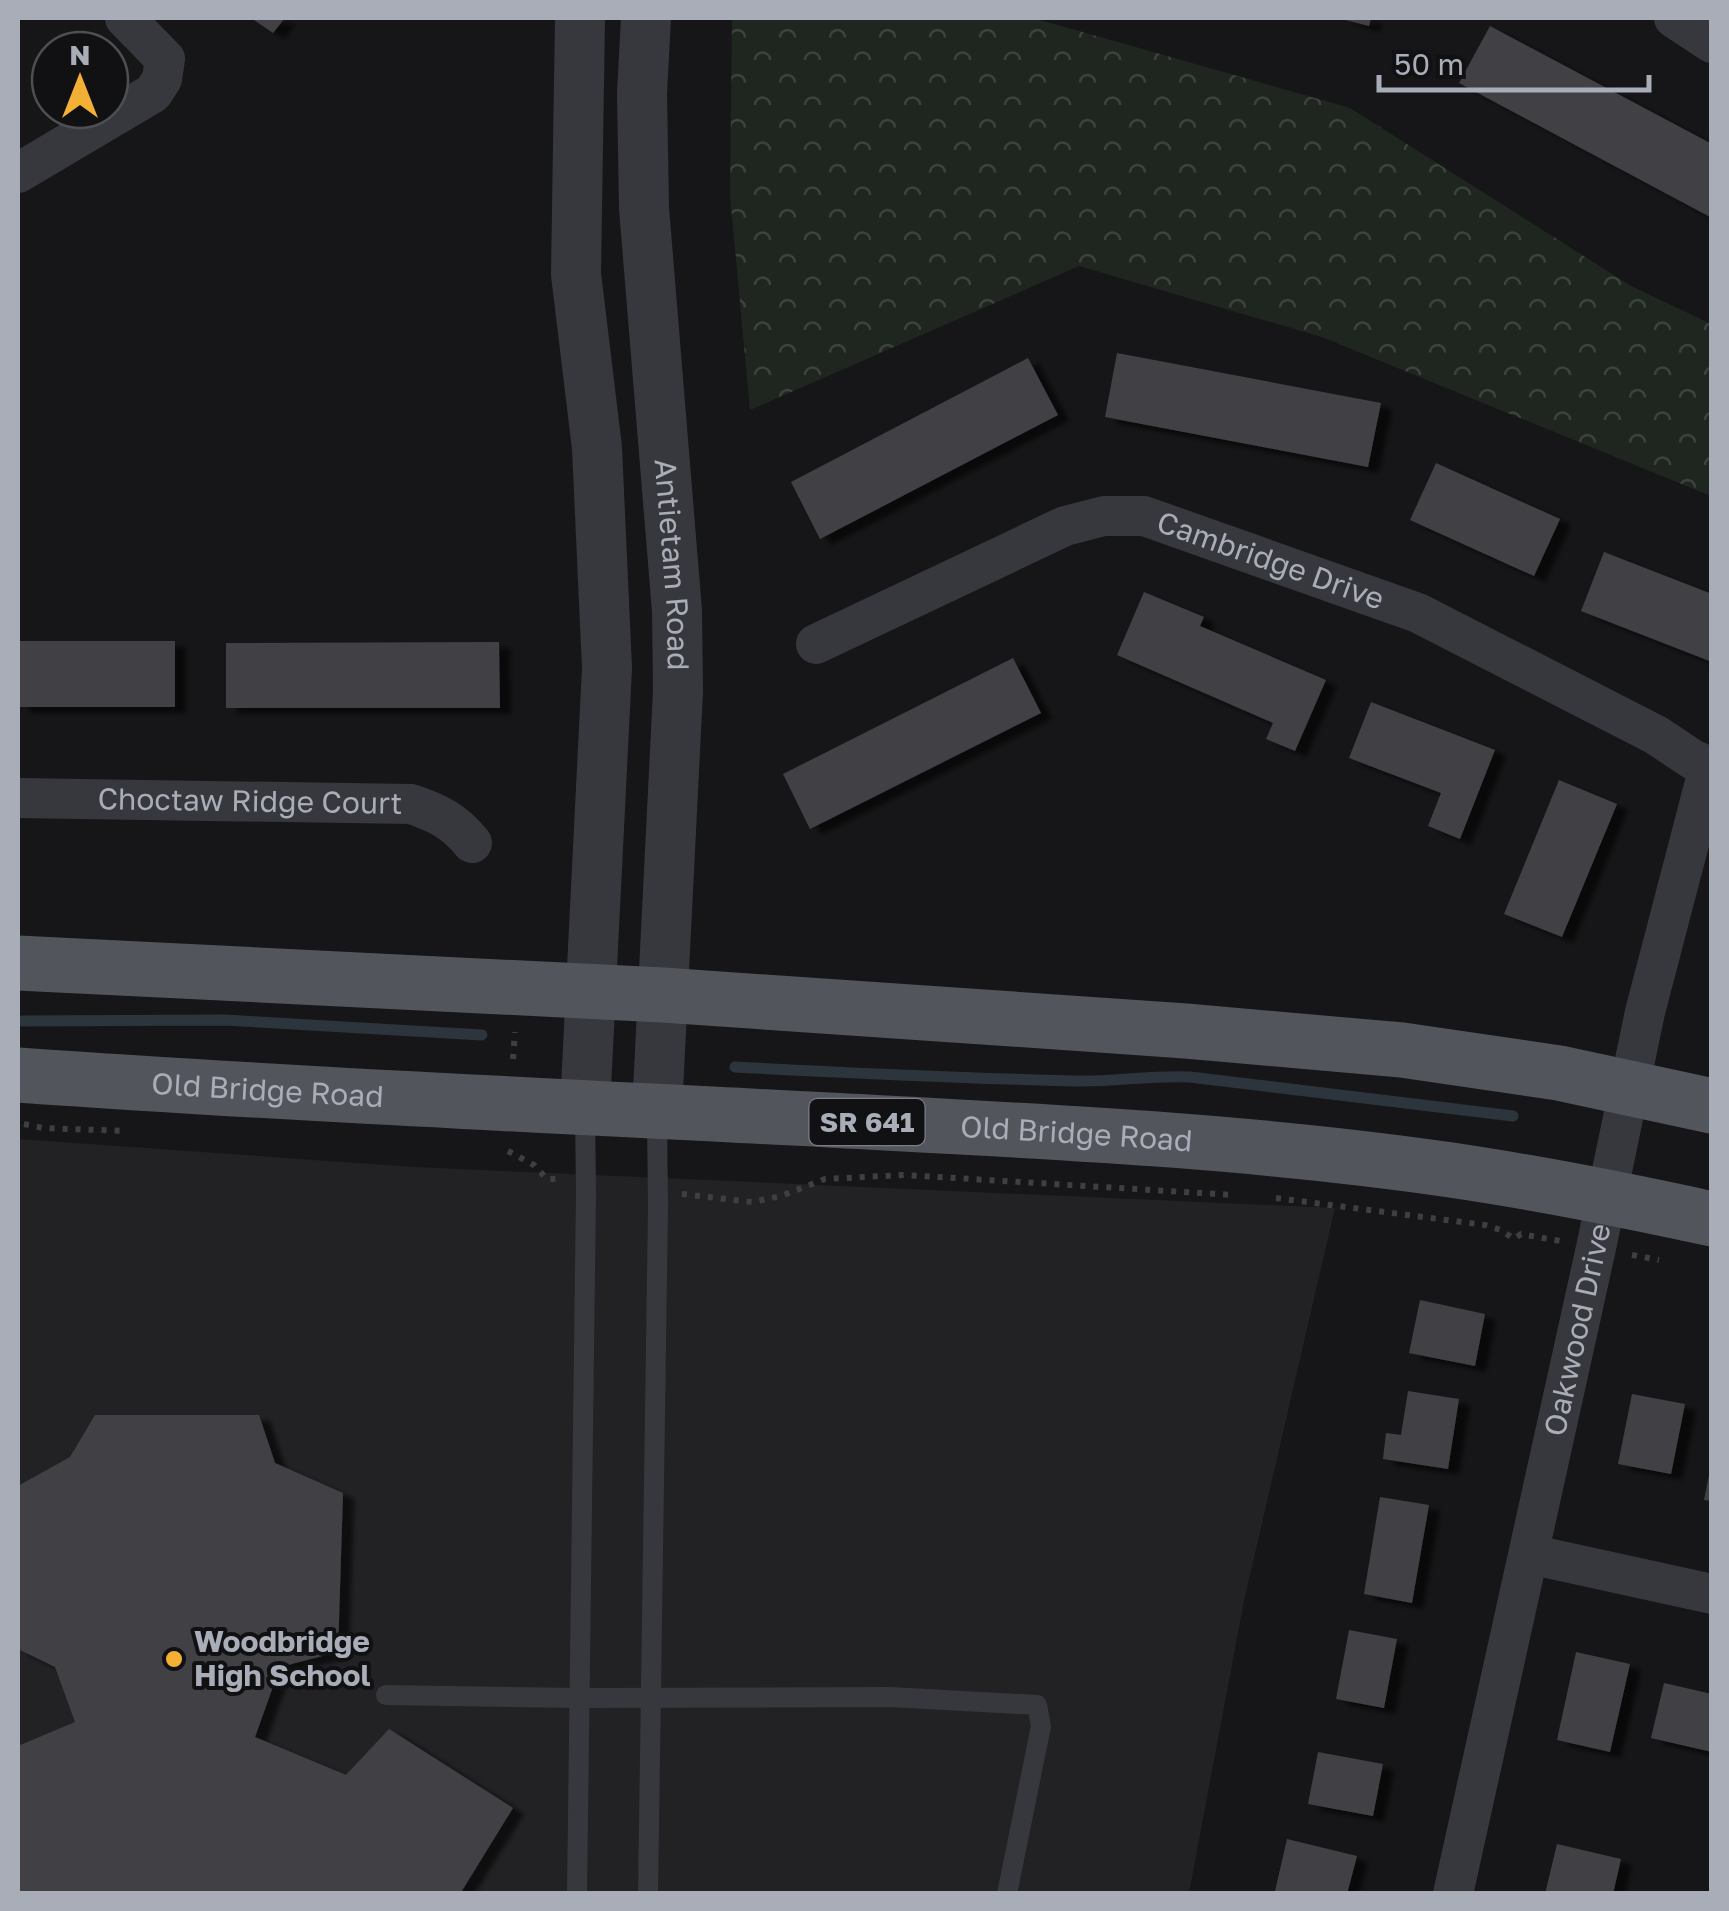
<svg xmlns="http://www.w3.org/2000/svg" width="1729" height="1911" viewBox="0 0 1729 1911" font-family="'Golos Text',sans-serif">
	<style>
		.built { fill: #222225 }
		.forest { fill: url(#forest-crowns) }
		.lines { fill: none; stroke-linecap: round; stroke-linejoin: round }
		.stream { stroke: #2c353c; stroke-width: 11 }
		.building { fill: #404145; filter: url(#shadow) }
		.path { stroke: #3d3f44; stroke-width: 6; stroke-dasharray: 5 8; stroke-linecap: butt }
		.service { stroke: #37383d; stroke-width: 20 }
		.minor { stroke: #37383d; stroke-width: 40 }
		.tertiary { stroke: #37383d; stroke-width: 50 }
		.primary { stroke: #53555c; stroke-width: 55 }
		.poi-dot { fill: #f2b134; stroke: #111113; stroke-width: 4 }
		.labels { text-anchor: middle; stroke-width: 8; stroke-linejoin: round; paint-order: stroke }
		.shield { fill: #111113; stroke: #7b7e86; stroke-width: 2.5 }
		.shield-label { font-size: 28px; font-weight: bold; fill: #a8adb8 }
		.street-label { font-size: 30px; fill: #a8adb8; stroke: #111113 }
		.poi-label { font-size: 30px; font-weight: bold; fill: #a8adb8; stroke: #111113; text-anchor: start }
	</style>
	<defs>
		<pattern id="forest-crowns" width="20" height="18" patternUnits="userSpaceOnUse" patternTransform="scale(2.5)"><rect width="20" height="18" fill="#1e261f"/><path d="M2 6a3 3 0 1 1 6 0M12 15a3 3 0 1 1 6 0" fill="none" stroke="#3c433d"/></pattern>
		<filter id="shadow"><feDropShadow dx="11" dy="6" stdDeviation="2.5" flood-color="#0009"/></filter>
	</defs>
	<rect width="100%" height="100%" fill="#161618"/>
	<polygon class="built" points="18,1139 414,1167 1335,1208 1244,1601 1189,1893 18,1893"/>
	<polygon class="forest" points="732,18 1033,18 1350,108 1631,286 1711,324 1711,496 1322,337 1079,266 750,410 730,195"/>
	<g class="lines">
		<g class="stream">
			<polyline points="22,1021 224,1020 482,1035"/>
			<path d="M 735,1067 C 848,1073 961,1078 1075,1081 C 1113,1082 1151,1075 1190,1077 L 1513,1116"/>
		</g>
	</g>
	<g class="building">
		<polygon points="251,18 285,18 273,33"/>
		<polygon points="1338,18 1371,18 1369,26"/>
		<polygon points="1490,26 1712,144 1712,218 1459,83"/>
		<polygon points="1117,353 1381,403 1368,467 1105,417"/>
		<polygon points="1028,358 1058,415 820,539 791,482"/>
		<polygon points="1436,463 1560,519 1534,576 1410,520"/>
		<polygon points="1604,552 1712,594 1712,662 1581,611"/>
		<polygon points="1144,592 1204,617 1200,626 1326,680 1295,751 1266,739 1273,723 1117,655"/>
		<rect x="18" y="641" width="157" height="66"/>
		<polygon points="499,642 500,708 226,708 226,643"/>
		<polygon points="1013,658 1041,713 810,829 783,774"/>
		<polygon points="1371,702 1495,750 1460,839 1428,826 1441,793 1349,758"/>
		<polygon points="1559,780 1617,804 1562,937 1504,914"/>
		<polygon points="1420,1300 1485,1314 1475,1366 1409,1353"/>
		<polygon points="1408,1391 1459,1399 1448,1469 1383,1459 1386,1433 1401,1435"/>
		<polygon points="1632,1394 1685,1404 1671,1474 1618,1464"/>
		<polygon points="95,1415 259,1415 275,1463 343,1493 338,1652 280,1667 255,1737 346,1775 389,1729 513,1808 460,1894 18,1894 18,1746 75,1722 55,1667 18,1649 18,1486 70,1457"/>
		<polygon points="1710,1470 1712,1470 1712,1501 1704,1500"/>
		<polygon points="1380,1497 1429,1505 1412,1603 1364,1594"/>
		<polygon points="1349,1630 1397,1639 1384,1708 1336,1699"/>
		<polygon points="1576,1652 1630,1664 1610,1752 1557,1740"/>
		<polygon points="1664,1683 1712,1694 1712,1752 1651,1738"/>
		<polygon points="1318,1752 1383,1764 1373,1816 1308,1804"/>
		<polygon points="1287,1839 1357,1856 1347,1894 1283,1894 1275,1891"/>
		<polygon points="1557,1844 1621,1859 1613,1894 1545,1894"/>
	</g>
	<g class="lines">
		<g class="path">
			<polyline points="513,1059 515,1032"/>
			<polyline points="24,1124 43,1128 126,1131"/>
			<polyline points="508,1151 534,1165 547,1179 560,1179"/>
			<polyline points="682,1194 752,1202 781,1196 825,1179 905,1175 1234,1195"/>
			<polyline points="1276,1198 1485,1225 1501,1230 1514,1239 1521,1234 1560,1241"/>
			<polyline points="1632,1255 1659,1260"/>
		</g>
		<g class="service">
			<polyline points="386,1695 580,1698 890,1697 1037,1705 1041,1726 1007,1894"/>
			<polyline points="577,1894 586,1194 585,1110"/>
			<polyline points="648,1894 658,1208 657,1116"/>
		</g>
		<g class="minor">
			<polyline points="1674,18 1712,43"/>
			<polyline points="18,173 153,93 162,79 165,59 125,18"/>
			<path id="s1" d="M 816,644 L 1065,526 L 1104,516 L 1144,516 L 1418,613 L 1656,735 L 1692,759 L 1712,768"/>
			<path id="s2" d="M 18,798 L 411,804 C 438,813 454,821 472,843"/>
			<polyline points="1529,1554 1712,1594"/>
			<path id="s3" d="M 1453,1894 L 1596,1248 L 1645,1012 L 1709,767"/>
		</g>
		<g class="tertiary">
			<polyline points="580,18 576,274 597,448 607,668 585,1108"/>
			<path id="s4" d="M 646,18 L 642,93 L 644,208 L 677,611 L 678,691 L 657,1111"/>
		</g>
		<g class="primary">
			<polyline points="18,963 663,995 1186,1031 1402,1050 1559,1073 1712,1106"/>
			<path id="s5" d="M 18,1075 C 288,1094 558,1106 829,1120 C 1036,1131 1245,1140 1451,1170 C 1539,1183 1625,1200 1712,1219"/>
		</g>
	</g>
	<circle class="poi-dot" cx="174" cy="1659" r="10"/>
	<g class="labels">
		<rect class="shield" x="809.5" y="1099" width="115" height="46" rx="8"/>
		<g class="shield-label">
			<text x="867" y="1132">SR 641</text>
		</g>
		<g class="street-label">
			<text dy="10" stroke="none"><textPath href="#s1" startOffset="490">Cambridge Drive</textPath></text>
			<text dy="10" stroke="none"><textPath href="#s4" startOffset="548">Antietam Road</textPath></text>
			<text dy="10" stroke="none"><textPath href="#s2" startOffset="232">Choctaw Ridge Court</textPath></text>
			<text dy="10" stroke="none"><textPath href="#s5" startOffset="250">Old Bridge Road</textPath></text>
			<text dy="10" stroke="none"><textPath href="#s5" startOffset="1060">Old Bridge Road</textPath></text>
			<text dy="10" stroke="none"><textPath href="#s3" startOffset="578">Oakwood Drive</textPath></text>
		</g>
		<g class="poi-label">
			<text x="194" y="1652">Woodbridge<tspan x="194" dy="34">High School</tspan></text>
		</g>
	</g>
	<rect width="1729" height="1911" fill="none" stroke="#a8adb8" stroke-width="40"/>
	<g transform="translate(80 80)"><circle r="48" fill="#111113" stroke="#4d4f55" stroke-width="2.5"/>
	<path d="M0-8L18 38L0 25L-18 38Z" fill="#f2b134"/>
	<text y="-15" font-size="28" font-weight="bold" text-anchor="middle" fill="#a8adb8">N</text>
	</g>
	<path d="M1379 75v15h270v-15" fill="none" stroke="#a8adb8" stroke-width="5"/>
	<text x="1394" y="75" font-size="30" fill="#a8adb8" stroke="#111113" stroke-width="8" paint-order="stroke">50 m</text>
</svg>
